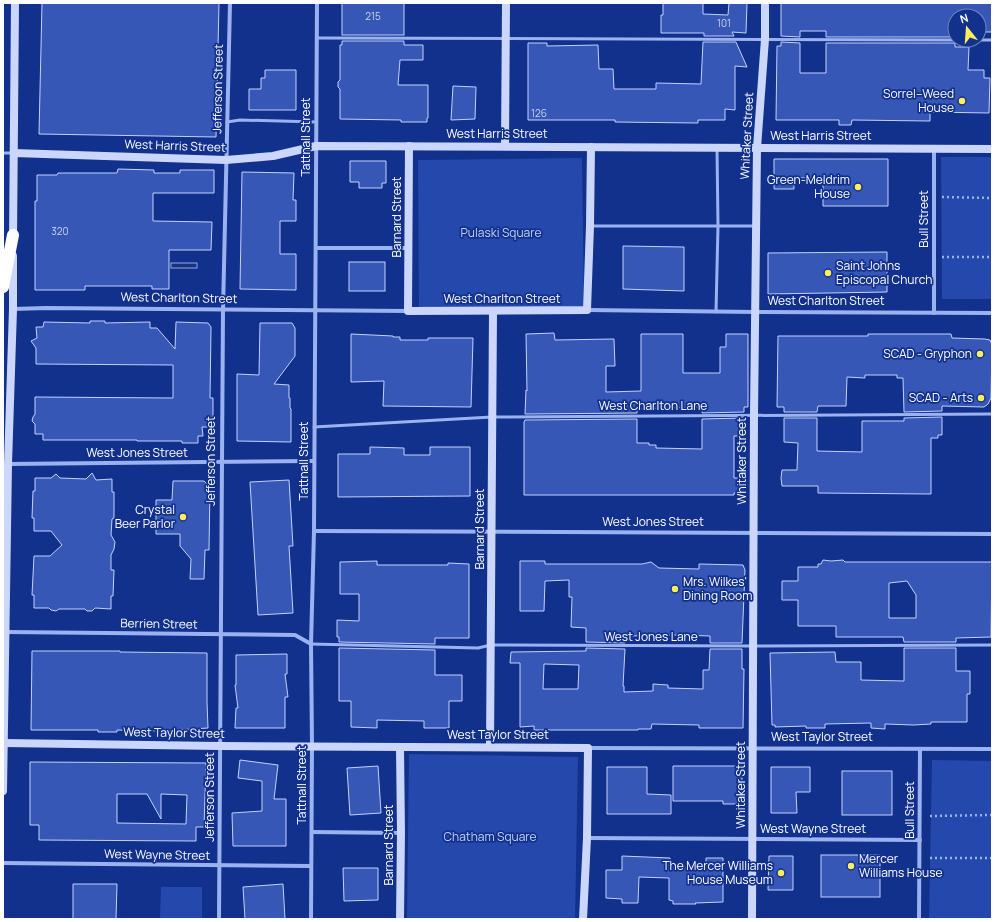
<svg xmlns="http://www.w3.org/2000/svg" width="995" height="922" viewBox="0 0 995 922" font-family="Manrope,sans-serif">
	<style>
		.green { fill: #2448ac }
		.water { fill: #1b3277; stroke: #8daaf5 }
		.building { fill: #3657b5; stroke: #c2d2fc; fill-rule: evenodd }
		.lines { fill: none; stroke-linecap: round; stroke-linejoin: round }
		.path { stroke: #9bb2f1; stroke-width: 2.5; stroke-dasharray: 2 3; stroke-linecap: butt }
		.lane { stroke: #9bb2f1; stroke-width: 3 }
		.street { stroke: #9bb2f1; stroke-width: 4 }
		.secondary { stroke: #cad6fc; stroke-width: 8 }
		.highway { stroke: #fff; stroke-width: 12 }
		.poi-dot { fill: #ffee5b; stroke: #12318d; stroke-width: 1.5 }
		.labels { text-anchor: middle; stroke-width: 3.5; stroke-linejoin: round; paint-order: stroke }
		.number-label { font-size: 10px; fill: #cdd5ec }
		.street-label { font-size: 12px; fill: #fff; stroke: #12318d }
		.poi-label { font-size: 12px; fill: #fff; stroke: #12318d; text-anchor: end }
		.park-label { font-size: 12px; fill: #c2d2fc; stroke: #12318d }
	</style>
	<rect width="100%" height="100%" fill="#12318d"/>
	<g class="green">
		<polygon points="941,157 992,157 992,299 942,299"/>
		<polygon points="582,158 584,306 419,309 418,160"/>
		<polygon points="409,754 578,757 575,919 407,919"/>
		<polygon points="932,760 992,761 992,919 929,919"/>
		<polygon points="161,887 202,887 202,919 160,919"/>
	</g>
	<rect class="water" x="171" y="263" width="26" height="5"/>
	<g class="building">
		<polygon points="42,3 219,3 216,137 39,134"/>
		<rect x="342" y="3" width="62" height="32"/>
		<polygon points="663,3 703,3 703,14 728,15 729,3 747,3 746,33 732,32 734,36 704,36 704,33 661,33 661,15 663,15"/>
		<polygon points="781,3 992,3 992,32 979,32 979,16 955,16 955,37 826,37 826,31 800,31 800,37 781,36"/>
		<polygon points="342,41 404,41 404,45 423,45 423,60 400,60 398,85 428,85 428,118 427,118 427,122 401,122 401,120 340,119 340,89 338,87 338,82 340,80 340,45 342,45"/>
		<polygon points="703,42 736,42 747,67 735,66 735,110 725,109 725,120 698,120 698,123 615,122 615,120 528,120 528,43 547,43 547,46 598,45 599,69 613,69 614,89 656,89 656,83 701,84"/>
		<polygon points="781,42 800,43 800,73 826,73 826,43 955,43 955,47 969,47 968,70 984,70 984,78 990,78 989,113 930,112 930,121 852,120 851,125 839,125 839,120 776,120 777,46 781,46"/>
		<polygon points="265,70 296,70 296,110 249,110 249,89 261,89 261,78 265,78"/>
		<polygon points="453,86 476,87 475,119 451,120"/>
		<polygon points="774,159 888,159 888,206 823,206 823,178 794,178 794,189 774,189"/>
		<polygon points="350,161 386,161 386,183 382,183 382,188 359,188 359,182 350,182"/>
		<polygon points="118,169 154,170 154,173 180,173 180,170 214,170 214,193 153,193 153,221 212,222 211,250 169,250 169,289 152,289 152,286 85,286 85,290 35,290 35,201 37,201 37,175 57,175 58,173 117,173"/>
		<polygon points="242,172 294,173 293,200 296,200 296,221 280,221 280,254 296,254 296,290 240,289"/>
		<polygon points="623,246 684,247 684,291 623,289"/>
		<polygon points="887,252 887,292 768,294 768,253"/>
		<rect x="349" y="262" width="36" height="29"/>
		<polygon points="90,321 105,321 105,323 150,322 150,328 157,328 175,349 176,322 208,323 211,327 210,398 213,398 213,427 202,427 203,436 198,436 198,443 182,443 182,441 137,441 137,440 43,440 43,434 35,434 35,424 32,421 33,417 35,414 35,397 173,398 173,365 36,364 36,348 31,341 37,338 36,327 43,327 44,322 90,323"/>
		<polygon points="260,323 292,323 295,328 295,356 274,384 289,385 289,398 290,398 290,408 291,409 291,442 237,441 237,374 259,375"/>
		<polygon points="554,333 555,340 614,339 615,366 606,366 606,392 641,391 641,334 683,334 683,373 720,373 720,347 726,347 726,334 748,334 748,407 744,407 744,412 702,413 703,407 637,409 637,413 525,414 526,390 527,391 526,334"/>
		<polygon points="351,334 393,336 393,337 400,337 400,340 428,340 428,338 473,338 471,407 383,406 384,381 351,382"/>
		<polygon points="868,334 951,334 952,338 985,339 990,340 992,345 991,398 988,404 984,407 942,406 942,411 904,412 903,378 897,378 897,375 865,375 865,378 847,377 846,406 818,406 817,412 784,412 784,407 777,407 778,336 868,336"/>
		<polygon points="942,417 942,435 938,435 938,438 931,438 931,494 818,493 818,486 782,486 781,478 782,470 797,470 798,443 784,442 784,418 817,418 817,451 862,452 862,421 904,421 904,418"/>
		<polygon points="743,418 743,436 734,436 734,478 743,478 743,493 734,493 734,495 524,495 524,422 525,420 637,419 637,443 649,443 649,445 656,445 656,448 702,449 702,419"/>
		<polygon points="370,447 404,448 404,455 430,455 430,447 470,447 470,496 338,497 338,454 370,454"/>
		<polygon points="92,473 96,480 112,479 112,492 114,492 114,518 112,519 111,535 115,542 114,549 111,555 111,570 114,570 113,596 111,596 111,609 95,608 92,611 87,611 85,609 59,609 56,611 51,610 49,608 34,608 34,595 32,595 34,556 50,556 62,545 51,531 34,531 34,518 32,518 33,491 35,491 35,478 51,478 56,474 60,478 86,479"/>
		<polygon points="289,480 293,546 289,546 293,613 258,615 250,482"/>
		<polygon points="173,481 204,481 210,487 209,550 205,550 204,579 190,579 191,559 180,546 180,534 156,534 156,500 172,500"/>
		<path d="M 823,560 L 831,561 L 843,560 L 845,562 L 992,562 L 991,637 L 956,638 L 956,642 L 904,642 L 903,637 L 836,637 L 836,626 L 798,626 L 798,600 L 782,600 L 782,581 L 798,581 L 798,567 L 818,567 L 818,564 L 821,564 ZM 907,581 L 916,595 L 916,618 L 889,618 L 889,583 Z"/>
		<polygon points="377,561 377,565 448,565 448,563 469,564 469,638 435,638 435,644 339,642 339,637 337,637 337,620 359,621 359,594 340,594 340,562"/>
		<polygon points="520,561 545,561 545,564 642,564 651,562 659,568 699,569 699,564 743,565 745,570 742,643 710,643 710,636 679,635 626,636 625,643 586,642 586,628 571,627 572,597 569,597 569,580 545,581 544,611 520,611"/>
		<polygon points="339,648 435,650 435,675 462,675 462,701 449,701 449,728 424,728 424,721 377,720 377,728 351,727 351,701 339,701"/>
		<path d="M 586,648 L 625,649 L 623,686 L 624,686 L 624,692 L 653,691 L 653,684 L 668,685 L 668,688 L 703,689 L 703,670 L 709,670 L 710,649 L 742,649 L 742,669 L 744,669 L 743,728 L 699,728 L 699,725 L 652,724 L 651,729 L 638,729 L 638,730 L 534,730 L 534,726 L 520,727 L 520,663 L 510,663 L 511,652 L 586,651 ZM 544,664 L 579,665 L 578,689 L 543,689 Z"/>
		<polygon points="904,648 956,648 956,671 970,671 970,694 967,694 967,722 931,722 931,724 914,725 885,724 885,729 871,728 871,723 825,724 825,728 806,728 806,726 775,727 775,725 772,725 770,653 835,652 836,662 861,662 861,680 904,681"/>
		<polygon points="32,651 120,651 120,652 207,653 207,702 208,728 163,731 117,730 117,732 98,732 98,730 31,730"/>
		<polygon points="287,654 287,674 285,674 288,697 285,697 285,728 235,728 236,708 238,708 235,685 236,685 236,655"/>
		<polygon points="240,760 278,765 274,799 286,799 286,846 233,846 232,813 262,811 262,781 238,778"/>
		<path d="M 30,762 L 206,763 L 204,827 L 196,827 L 196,841 L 39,840 L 39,825 L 30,825 ZM 117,794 L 147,794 L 161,819 L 161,794 L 187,795 L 186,824 L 117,823 Z"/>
		<polygon points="378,766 381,813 350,815 347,768"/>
		<polygon points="673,766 742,766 742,795 738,795 737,804 723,804 723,801 673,801"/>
		<polygon points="607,767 647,767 647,794 671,795 671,814 607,814"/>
		<polygon points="771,767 810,767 810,792 796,792 797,813 771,813"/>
		<rect x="842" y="771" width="50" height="44"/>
		<rect x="821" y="855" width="59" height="42"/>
		<polygon points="622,856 670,858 670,868 706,868 706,858 723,858 723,902 695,903 696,904 673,904 673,901 669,900 669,878 639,877 638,903 622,903 622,899 606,898 606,870 622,870"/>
		<polygon points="769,856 793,856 793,890 768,890"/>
		<polygon points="343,868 378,868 378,900 344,901"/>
		<polygon points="73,884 117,884 116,919 73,919"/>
		<polygon points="283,884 285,919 245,919 243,887"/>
	</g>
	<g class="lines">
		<g class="path">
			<polyline points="942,197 992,198"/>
			<polyline points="942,257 992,257"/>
			<polyline points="930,816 992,815"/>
			<polyline points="930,858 992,858"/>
		</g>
		<g class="lane">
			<polyline points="317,38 955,40"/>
			<polyline points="960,40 992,40"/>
			<polyline points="227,122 240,120 316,122"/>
			<polyline points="3,153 13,153"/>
			<polyline points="590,226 755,226"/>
			<polyline points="716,312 718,226 717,148"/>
			<polyline points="314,427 492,417 992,414"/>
			<polyline points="311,644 478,648 491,645 754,646 992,645"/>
		</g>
		<g class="street">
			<polyline points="316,248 408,248"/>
			<polyline points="13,309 46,308 408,311"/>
			<polyline points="587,310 756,312 992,313"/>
			<polyline points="934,313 934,149"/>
			<polyline points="8,464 314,461"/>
			<polyline points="314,531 992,534"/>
			<polyline points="6,632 295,635 311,644"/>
			<polyline points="588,748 992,749"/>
			<polyline points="312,832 401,833"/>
			<polyline points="587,838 920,840"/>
			<polyline points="3,863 311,866"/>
			<polyline points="219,919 223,310 230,3"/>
			<polyline points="311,919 312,746 311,644 314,531 317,3"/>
			<polyline points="919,919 920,749"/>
		</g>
		<g class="secondary">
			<polyline points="409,146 408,311 587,310 590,226 591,147"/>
			<polyline points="505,146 506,3"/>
			<polyline points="14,153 226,160 273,156 316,146 992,149"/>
			<polyline points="13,240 15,3"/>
			<polyline points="3,743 220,746 588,748 587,838 583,919"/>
			<polyline points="400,747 401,833 400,919"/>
			<polyline points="490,747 493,311"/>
			<polyline points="3,791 8,464 13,309 13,256"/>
			<polyline points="752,919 754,415 757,148 765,39 765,3"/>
		</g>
		<polyline class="highway" points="3,287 13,235"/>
	</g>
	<g class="poi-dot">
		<circle cx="962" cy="101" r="4"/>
		<circle cx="858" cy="187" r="4"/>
		<circle cx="828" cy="273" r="4"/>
		<circle cx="980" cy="354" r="4"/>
		<circle cx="981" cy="398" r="4"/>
		<circle cx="183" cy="517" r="4"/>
		<circle cx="675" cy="589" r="4"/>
		<circle cx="851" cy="866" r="4"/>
		<circle cx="781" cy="873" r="4"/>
	</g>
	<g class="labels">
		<g class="number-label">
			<text x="373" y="20">215</text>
			<text x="724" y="27">101</text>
			<text x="539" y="117">126</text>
			<text x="60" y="235">320</text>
		</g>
		<g class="street-label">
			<text transform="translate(218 89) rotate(-89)" y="4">Jefferson Street</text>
			<text x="497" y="138">West Harris Street</text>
			<text transform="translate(747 136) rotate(-87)" y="4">Whitaker Street</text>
			<text x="821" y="140">West Harris Street</text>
			<text transform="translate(306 137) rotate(-90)" y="4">Tattnall Street</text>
			<text transform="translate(175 146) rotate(2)" y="4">West Harris Street</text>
			<text transform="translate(397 217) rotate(-90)" y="4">Barnard Street</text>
			<text transform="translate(924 219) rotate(-90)" y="4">Bull Street</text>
			<text transform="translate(179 298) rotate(1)" y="4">West Charlton Street</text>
			<text x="502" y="303">West Charlton Street</text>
			<text x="826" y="305">West Charlton Street</text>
			<text x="653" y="410">West Charlton Lane</text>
			<text x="137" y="457">West Jones Street</text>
			<text transform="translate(211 461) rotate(-90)" y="4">Jefferson Street</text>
			<text transform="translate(304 461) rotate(-90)" y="4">Tattnall Street</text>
			<text transform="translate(742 461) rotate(-90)" y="4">Whitaker Street</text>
			<text x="653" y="526">West Jones Street</text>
			<text transform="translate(480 529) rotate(-90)" y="4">Barnard Street</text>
			<text transform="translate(159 624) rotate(1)" y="4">Berrien Street</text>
			<text x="651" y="641">West Jones Lane</text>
			<text transform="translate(174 733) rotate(1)" y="4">West Taylor Street</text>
			<text x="498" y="739">West Taylor Street</text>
			<text x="822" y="741">West Taylor Street</text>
			<text transform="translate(302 785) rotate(-90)" y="4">Tattnall Street</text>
			<text transform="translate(741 785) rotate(-90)" y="4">Whitaker Street</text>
			<text transform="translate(210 797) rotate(-90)" y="4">Jefferson Street</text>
			<text transform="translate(910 810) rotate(-90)" y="4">Bull Street</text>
			<text x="813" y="833">West Wayne Street</text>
			<text transform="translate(389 845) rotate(-90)" y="4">Barnard Street</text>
			<text transform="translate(157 855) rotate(1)" y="4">West Wayne Street</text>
		</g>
		<g class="poi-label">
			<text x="954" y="98">Sorrel–Weed<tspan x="954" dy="14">House</tspan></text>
			<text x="850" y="184">Green-Meldrim<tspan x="850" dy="14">House</tspan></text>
			<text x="836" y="270" text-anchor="start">Saint Johns<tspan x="836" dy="14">Episcopal Church</tspan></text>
			<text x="972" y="358">SCAD - Gryphon</text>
			<text x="973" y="402">SCAD - Arts</text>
			<text x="175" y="514">Crystal<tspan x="175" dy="14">Beer Parlor</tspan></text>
			<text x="683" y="586" text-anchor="start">Mrs. Wilkes'<tspan x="683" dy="14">Dining Room</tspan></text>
			<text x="859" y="863" text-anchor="start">Mercer<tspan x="859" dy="14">Williams House</tspan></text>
			<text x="773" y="870">The Mercer Williams<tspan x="773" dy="14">House Museum</tspan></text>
		</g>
		<g class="park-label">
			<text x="501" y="237">Pulaski Square</text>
			<text x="490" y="841">Chatham Square</text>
		</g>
	</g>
	<rect width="995" height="922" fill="none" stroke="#ffffff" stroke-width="8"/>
	<g transform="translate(967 28) rotate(343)"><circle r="19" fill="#12318d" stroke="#7183bb"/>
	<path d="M0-3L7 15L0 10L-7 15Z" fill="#ffee5b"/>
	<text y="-6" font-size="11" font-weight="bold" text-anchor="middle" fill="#ffffff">N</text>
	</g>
</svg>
